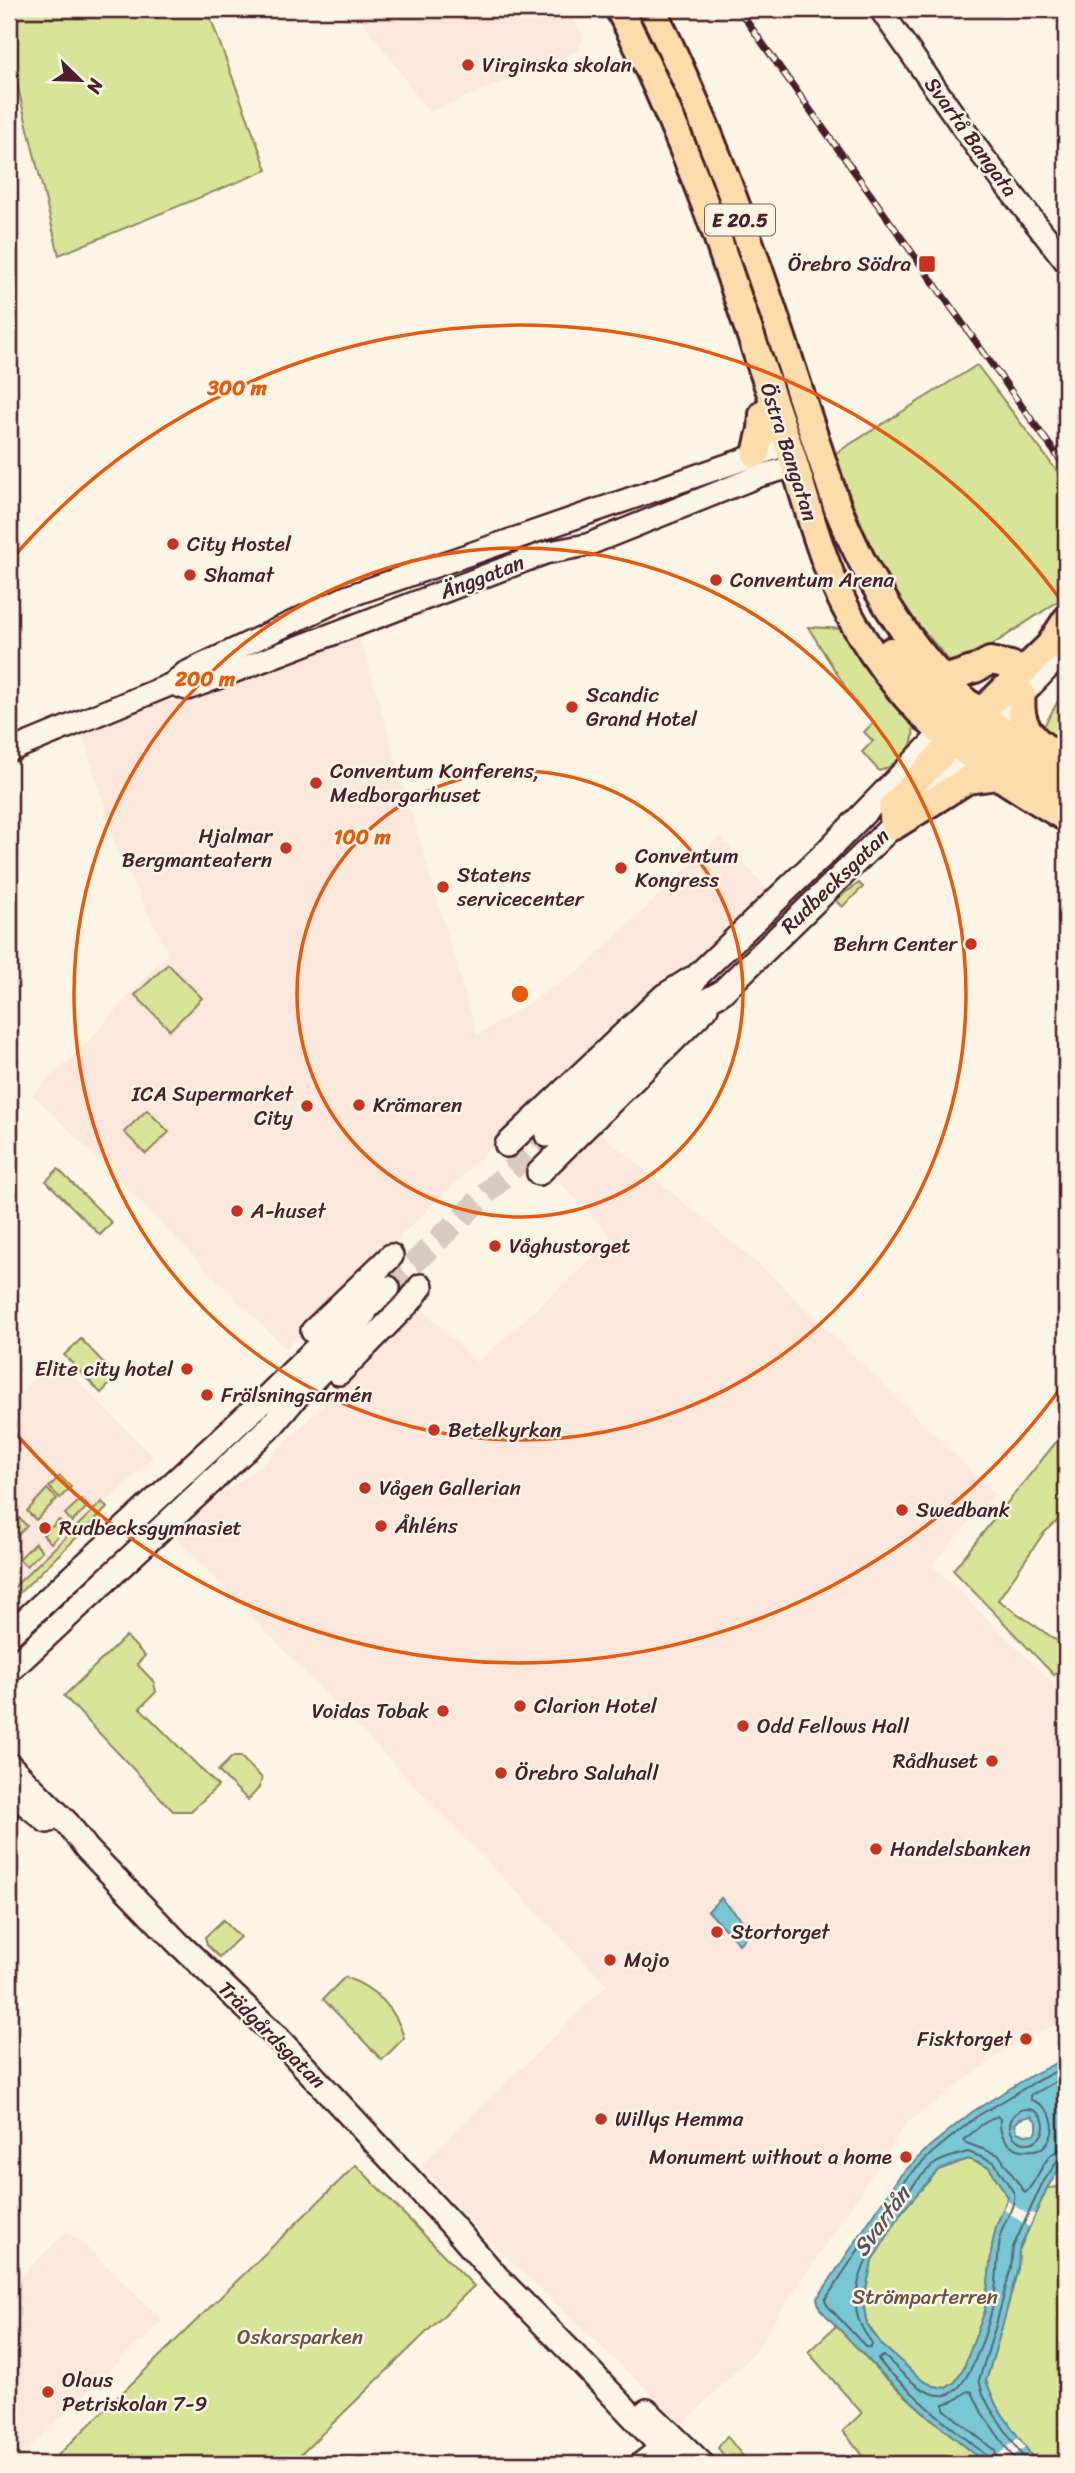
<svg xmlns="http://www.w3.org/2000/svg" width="1075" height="2473" viewBox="0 0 1075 2473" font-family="Sriracha,sans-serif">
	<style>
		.built { fill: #fbe7db }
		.green { fill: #d8e497; stroke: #918261; stroke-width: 2 }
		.water { fill: #78c7d4; stroke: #668490; stroke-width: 2; fill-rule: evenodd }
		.pier { fill: #fcf5e5 }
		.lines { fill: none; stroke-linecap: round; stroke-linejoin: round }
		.shore { stroke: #5c626f; stroke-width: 2 }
		.secondary-tunnel { stroke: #d8cac0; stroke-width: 23; stroke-dasharray: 23 11; stroke-linecap: butt }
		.tertiary-casing { stroke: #4a1f2b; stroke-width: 26 }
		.secondary-casing { stroke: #4a1f2b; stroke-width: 28 }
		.primary-casing { stroke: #4a1f2b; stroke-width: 32 }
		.tertiary { stroke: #fcf5e5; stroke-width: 21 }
		.secondary { stroke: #fcf5e5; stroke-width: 23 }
		.primary { stroke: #fddcac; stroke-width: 26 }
		.rail-casing { stroke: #4a1f2b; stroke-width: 7 }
		.rail { stroke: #fcf5e5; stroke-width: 4.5; stroke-dasharray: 13; stroke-linecap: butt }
		.ring { fill: none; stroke: #e8590c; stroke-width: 3.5 }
		.poi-dot { fill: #c8321e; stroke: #fcf5e5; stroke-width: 2.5 }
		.labels { text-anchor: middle; stroke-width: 5; stroke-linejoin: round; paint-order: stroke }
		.shield { fill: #fcf5e5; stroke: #7f5f63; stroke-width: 2 }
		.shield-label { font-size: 19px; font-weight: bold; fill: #4a1f2b }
		.poi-label { font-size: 21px; fill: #4a1f2b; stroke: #fcf5e5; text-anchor: start }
		.street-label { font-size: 21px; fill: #4a1f2b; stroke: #fcf5e5 }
		.park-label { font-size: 21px; fill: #6e5046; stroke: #fcf5e5 }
		.water-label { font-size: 23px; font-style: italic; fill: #58515e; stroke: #fcf5e5 }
		.centre { fill: #e8590c; stroke: #fcf5e5; stroke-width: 3.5 }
		.ring-label { font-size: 21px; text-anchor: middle; font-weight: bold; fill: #e8590c; stroke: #fcf5e5; stroke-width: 5; stroke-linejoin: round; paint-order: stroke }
	</style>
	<rect width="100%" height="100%" fill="#fcf5e5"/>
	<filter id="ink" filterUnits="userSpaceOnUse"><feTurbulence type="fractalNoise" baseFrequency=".0143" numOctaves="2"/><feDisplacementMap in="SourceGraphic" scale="14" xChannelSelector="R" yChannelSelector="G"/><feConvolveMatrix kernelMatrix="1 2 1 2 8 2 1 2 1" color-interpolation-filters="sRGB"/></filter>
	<g filter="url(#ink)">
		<g class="built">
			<polygon points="354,9 565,9 584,35 579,50 429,112"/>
			<polygon points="360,638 477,1035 581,970 720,836 771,894 509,1130 286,1349 33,1094 83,1047 168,953 116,847 81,729"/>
			<polygon points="599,1132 768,1272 995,1494 932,1565 1055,1685 1066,1675 1066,2020 1009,2047 906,2124 751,2356 683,2424 476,2228 421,2165 607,1985 173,1535 219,1496 263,1464 422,1309 477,1363 613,1239 553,1175"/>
			<polygon points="56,1358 153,1457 9,1599 9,1403"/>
			<polygon points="67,2231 83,2244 163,2320 12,2464 9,2464 9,2288"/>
		</g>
		<g class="green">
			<polygon points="9,9 207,9 267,170 59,255 9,52"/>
			<polygon points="977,365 1066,483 1066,596 956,669 889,590 833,455"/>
			<path d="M 808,627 L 845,629 L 913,726 C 913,730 914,734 913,738 C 911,752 891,768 879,771 L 862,752 L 873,741 L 864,732 L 874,722 L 854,701 Z"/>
			<polygon points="1066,687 1066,752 1040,733"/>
			<polygon points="859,883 863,887 842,907 835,900"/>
			<polygon points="168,964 202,998 170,1030 135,995"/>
			<polygon points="147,1110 169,1132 146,1154 124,1132"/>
			<polygon points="58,1169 112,1223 100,1235 46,1181"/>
			<polygon points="81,1339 117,1377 101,1393 64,1355"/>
			<polygon points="1061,1436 1066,1440 1066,1513 1043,1534 998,1600 1066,1647 1066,1663 1054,1675 953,1570"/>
			<polygon points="60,1476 71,1487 60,1498 49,1487"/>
			<polygon points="47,1489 57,1499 36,1520 27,1511"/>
			<polygon points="81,1499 88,1506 72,1522 65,1514"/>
			<polygon points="102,1502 107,1508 9,1603 9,1592"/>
			<polygon points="17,1516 27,1526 16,1537 9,1529 9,1523"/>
			<polygon points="59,1520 67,1527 51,1543 43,1535"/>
			<polygon points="35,1543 42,1551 26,1566 19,1559"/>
			<polygon points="126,1636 145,1656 137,1664 154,1682 156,1692 140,1708 218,1786 191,1811 173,1811 64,1696"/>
			<polygon points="232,1757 241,1757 262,1778 259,1788 248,1800 218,1771"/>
			<polygon points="223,1920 240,1937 219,1957 207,1945 205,1937"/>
			<path d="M 345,1977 C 375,1988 396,2007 404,2038 L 382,2060 L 323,1999 Z"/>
			<polygon points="968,2159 989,2167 1008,2197 996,2227 992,2247 985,2311 963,2370 955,2382 946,2388 934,2386 923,2381 882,2345 867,2324 863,2303 872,2261 903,2210 938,2170"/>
			<polygon points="356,2165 474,2286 291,2464 49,2464"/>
			<polygon points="1066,2180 1066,2464 1037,2464 996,2405 986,2381 1002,2327 1018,2268 1019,2250 1047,2188 1061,2187"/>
			<polygon points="837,2325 882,2375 928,2416 987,2464 870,2464 843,2431 862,2413 808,2352"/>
			<polygon points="727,2436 749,2464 731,2464 718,2448"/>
		</g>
		<g class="water">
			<polygon points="721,1898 752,1931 739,1944 708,1911"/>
			<path d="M 1066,2058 L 1066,2159 L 1047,2188 L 1019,2250 L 1018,2268 L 1002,2327 L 986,2381 L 996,2405 L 1037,2464 L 987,2464 L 928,2416 L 882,2374 L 820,2309 L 817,2299 L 899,2177 L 929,2147 L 972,2112 L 1032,2075 ZM 1031,2116 L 1037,2122 L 1037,2131 L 1034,2134 L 1025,2135 L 1017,2132 L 1015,2124 L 1020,2119 ZM 968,2159 L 989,2167 L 1008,2197 L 996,2227 L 992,2247 L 985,2311 L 963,2370 L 955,2382 L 946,2388 L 934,2386 L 923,2381 L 882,2345 L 867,2324 L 863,2303 L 872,2261 L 903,2210 L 938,2170 Z"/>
		</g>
		<g class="pier">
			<polygon points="1007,2201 1026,2213 1035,2214 1029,2227 1003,2209"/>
			<polygon points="1018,2438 1025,2447 1004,2464 987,2464"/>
		</g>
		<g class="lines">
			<g class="shore">
				<path d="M 1066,2076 L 1030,2096 L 1031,2100 C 1053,2107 1061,2132 1042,2148 C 1019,2156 998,2144 1000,2119 L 997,2116 L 981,2125 L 964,2140 L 966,2143 L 999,2155 L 1025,2193 C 1040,2180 1043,2150 1066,2148"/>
				<circle cx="1027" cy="2126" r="17"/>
				<path d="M 990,2464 L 987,2456 L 932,2411 L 887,2370 L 878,2359 L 884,2356 C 900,2370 922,2398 946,2395 C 968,2392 986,2333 991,2313 C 998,2288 996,2260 1001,2233 C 1004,2221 1016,2206 1014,2193 L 994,2162 L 968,2152 C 958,2155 942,2158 933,2165 C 903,2190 854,2265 856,2304 C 856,2319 863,2331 872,2343 L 871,2347 L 866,2347 L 827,2305 L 825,2300 L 904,2181 L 933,2152 L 976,2117 L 1035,2082 L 1066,2066"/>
				<polyline points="999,2464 995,2451 944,2409 944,2404 954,2401 968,2391 972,2392 982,2413 1018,2464"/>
				<polyline points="1028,2464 990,2408 983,2394 979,2380 996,2325 1011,2267 1013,2247 1042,2184 1058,2160 1066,2157"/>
			</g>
			<polyline class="secondary-tunnel" points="388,1288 547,1135"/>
			<g class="tertiary-casing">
				<g id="tertiary">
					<polyline points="880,9 982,155 1066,262"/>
					<polyline points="172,684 187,689 204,683 545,553 587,545 759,476 795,466"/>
					<polyline points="9,751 172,684 185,673 346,597 788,444"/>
					<polyline points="640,2464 661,2448"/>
				</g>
			</g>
			<g class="secondary-casing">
				<g id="secondary">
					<polyline points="669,1020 721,993 949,771 1066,648"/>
					<polyline points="547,1135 665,1022 699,974 825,853 954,721"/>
					<polyline points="507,1145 664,996 691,979"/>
					<polyline points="539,1173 706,1008"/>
					<polyline points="313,1331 391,1256"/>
					<polyline points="339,1373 410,1301 421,1286"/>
					<polyline points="9,1635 269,1395 336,1329 369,1306 388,1288"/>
					<polyline points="9,1671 273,1424 294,1399 339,1353 365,1312"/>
					<polyline points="9,1765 68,1824 87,1849 178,1943 275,2035 452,2225 497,2277 584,2365 678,2464"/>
					<polyline points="9,1790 47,1821"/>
					<polyline points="647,2411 702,2464"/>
				</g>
			</g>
			<g class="primary-casing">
				<g id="primary">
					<path d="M 619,9 C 657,81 687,156 716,233 C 739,303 764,373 788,444 C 804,492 816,543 837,590 C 856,632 885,675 917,709 C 960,754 1012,786 1066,818"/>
					<path d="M 652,9 C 731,165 783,343 838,509 C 872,591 922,671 994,725 C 1016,742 1042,756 1066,772"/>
					<polyline points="756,454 762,429 763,414 774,404"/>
					<path d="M 891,651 C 916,678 941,714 979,722"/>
					<polyline points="944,679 975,669 990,661 1011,665"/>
					<path d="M 1022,694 C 1019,718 1026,734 1046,748"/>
					<polyline points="971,705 957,737 892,807 894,826 967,780 997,776"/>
					<polyline points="972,728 980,713 1049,646 1066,620"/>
					<polyline points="974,742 1059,791 1066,791"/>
				</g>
			</g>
			<use href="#tertiary" class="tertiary"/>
			<use href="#secondary" class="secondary"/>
			<use href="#primary" class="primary"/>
			<g class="rail-casing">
				<polyline id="rail" points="738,9 1066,468"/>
			</g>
			<use href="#rail" class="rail"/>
		</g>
	</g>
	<g class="ring">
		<circle cx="520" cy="994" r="223"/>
		<circle cx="520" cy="994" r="446"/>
		<path d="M1065 1382A669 669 0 0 1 11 1428M11 560A669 669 0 0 1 1065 606"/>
	</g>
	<g class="poi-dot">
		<circle cx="468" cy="65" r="7"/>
		<rect x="918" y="255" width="18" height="18" rx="3.5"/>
		<circle cx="173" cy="544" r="7"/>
		<circle cx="190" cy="575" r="7"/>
		<circle cx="716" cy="580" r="7"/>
		<circle cx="572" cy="707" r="7"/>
		<circle cx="316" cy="783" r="7"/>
		<circle cx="286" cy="848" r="7"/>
		<circle cx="621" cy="868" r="7"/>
		<circle cx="443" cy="887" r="7"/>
		<circle cx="971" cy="944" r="7"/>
		<circle cx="359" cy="1105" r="7"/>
		<circle cx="307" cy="1106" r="7"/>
		<circle cx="237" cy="1211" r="7"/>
		<circle cx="495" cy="1246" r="7"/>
		<circle cx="187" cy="1369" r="7"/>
		<circle cx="207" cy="1395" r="7"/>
		<circle cx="434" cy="1430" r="7"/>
		<circle cx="365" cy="1488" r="7"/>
		<circle cx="902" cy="1510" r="7"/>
		<circle cx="381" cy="1526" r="7"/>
		<circle cx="45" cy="1528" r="7"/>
		<circle cx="520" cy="1706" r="7"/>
		<circle cx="443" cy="1711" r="7"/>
		<circle cx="743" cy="1726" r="7"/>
		<circle cx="992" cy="1761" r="7"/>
		<circle cx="501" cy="1773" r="7"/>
		<circle cx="876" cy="1849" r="7"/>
		<circle cx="717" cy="1932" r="7"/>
		<circle cx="610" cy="1960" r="7"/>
		<circle cx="1026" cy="2039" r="7"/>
		<circle cx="601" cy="2119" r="7"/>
		<circle cx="906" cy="2157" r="7"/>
		<circle cx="48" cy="2392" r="7"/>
	</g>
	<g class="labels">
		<rect class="shield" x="705" y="204.5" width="70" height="31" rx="5"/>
		<g class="shield-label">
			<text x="740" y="227">E 20.5</text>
		</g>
		<g class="poi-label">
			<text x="482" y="72">Virginska skolan</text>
			<text x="911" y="271" text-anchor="end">Örebro Södra</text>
			<text x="187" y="551">City Hostel</text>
			<text x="204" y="582">Shamat</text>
			<text x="730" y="587">Conventum Arena</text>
			<text x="586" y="702">Scandic<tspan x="586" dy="24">Grand Hotel</tspan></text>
			<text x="330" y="778">Conventum Konferens,<tspan x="330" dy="24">Medborgarhuset</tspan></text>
			<text x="272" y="843" text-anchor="end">Hjalmar<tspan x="272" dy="24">Bergmanteatern</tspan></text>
			<text x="635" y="863">Conventum<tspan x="635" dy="24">Kongress</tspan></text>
			<text x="457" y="882">Statens<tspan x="457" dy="24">servicecenter</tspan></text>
			<text x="957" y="951" text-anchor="end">Behrn Center</text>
			<text x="293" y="1101" text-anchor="end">ICA Supermarket<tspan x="293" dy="24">City</tspan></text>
			<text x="373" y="1112">Krämaren</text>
			<text x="251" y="1218">A-huset</text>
			<text x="509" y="1253">Våghustorget</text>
			<text x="173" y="1376" text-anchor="end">Elite city hotel</text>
			<text x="221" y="1402">Frälsningsarmén</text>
			<text x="448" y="1437">Betelkyrkan</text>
			<text x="379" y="1495">Vågen Gallerian</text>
			<text x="916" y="1517">Swedbank</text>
			<text x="395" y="1533">Åhléns</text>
			<text x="59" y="1535">Rudbecksgymnasiet</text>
			<text x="534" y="1713">Clarion Hotel</text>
			<text x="429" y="1718" text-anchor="end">Voidas Tobak</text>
			<text x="757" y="1733">Odd Fellows Hall</text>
			<text x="978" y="1768" text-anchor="end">Rådhuset</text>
			<text x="515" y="1780">Örebro Saluhall</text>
			<text x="890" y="1856">Handelsbanken</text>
			<text x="731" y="1939">Stortorget</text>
			<text x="624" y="1967">Mojo</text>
			<text x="1012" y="2046" text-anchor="end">Fisktorget</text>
			<text x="615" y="2126">Willys Hemma</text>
			<text x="892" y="2164" text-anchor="end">Monument without a home</text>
			<text x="62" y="2387">Olaus<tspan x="62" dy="24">Petriskolan 7-9</tspan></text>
		</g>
		<g class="street-label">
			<text transform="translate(971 137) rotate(54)" y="7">Svartå Bangata</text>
			<text transform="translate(789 452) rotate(72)" y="7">Östra Bangatan</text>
			<text transform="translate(482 577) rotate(-21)" y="7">Änggatan</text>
			<text transform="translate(835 881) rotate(-44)" y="7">Rudbecksgatan</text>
			<text transform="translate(272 2035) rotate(45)" y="7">Trädgårdsgatan</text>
		</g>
		<g class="park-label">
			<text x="925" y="2304">Strömparterren</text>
			<text x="300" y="2344">Oskarsparken</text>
		</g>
		<g class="water-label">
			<text transform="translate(881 2221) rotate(-54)" y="8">Svartån</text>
		</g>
	</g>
	<circle cx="520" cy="994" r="10" class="centre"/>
	<g class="ring-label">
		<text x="237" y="395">300 m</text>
		<text x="205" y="686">200 m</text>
		<text x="362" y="844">100 m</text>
	</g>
	<rect width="1075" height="2473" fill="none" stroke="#fcf5e5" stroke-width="35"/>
	<rect x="18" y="18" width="1040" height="2438" fill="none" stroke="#4a1f2b" stroke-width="2.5" filter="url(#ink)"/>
	<g transform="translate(80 80) rotate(113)" stroke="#fcf5e5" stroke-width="5" paint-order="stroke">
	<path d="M0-5L12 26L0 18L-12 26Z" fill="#4a1f2b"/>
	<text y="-10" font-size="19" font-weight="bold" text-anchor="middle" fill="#4a1f2b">N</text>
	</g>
</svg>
